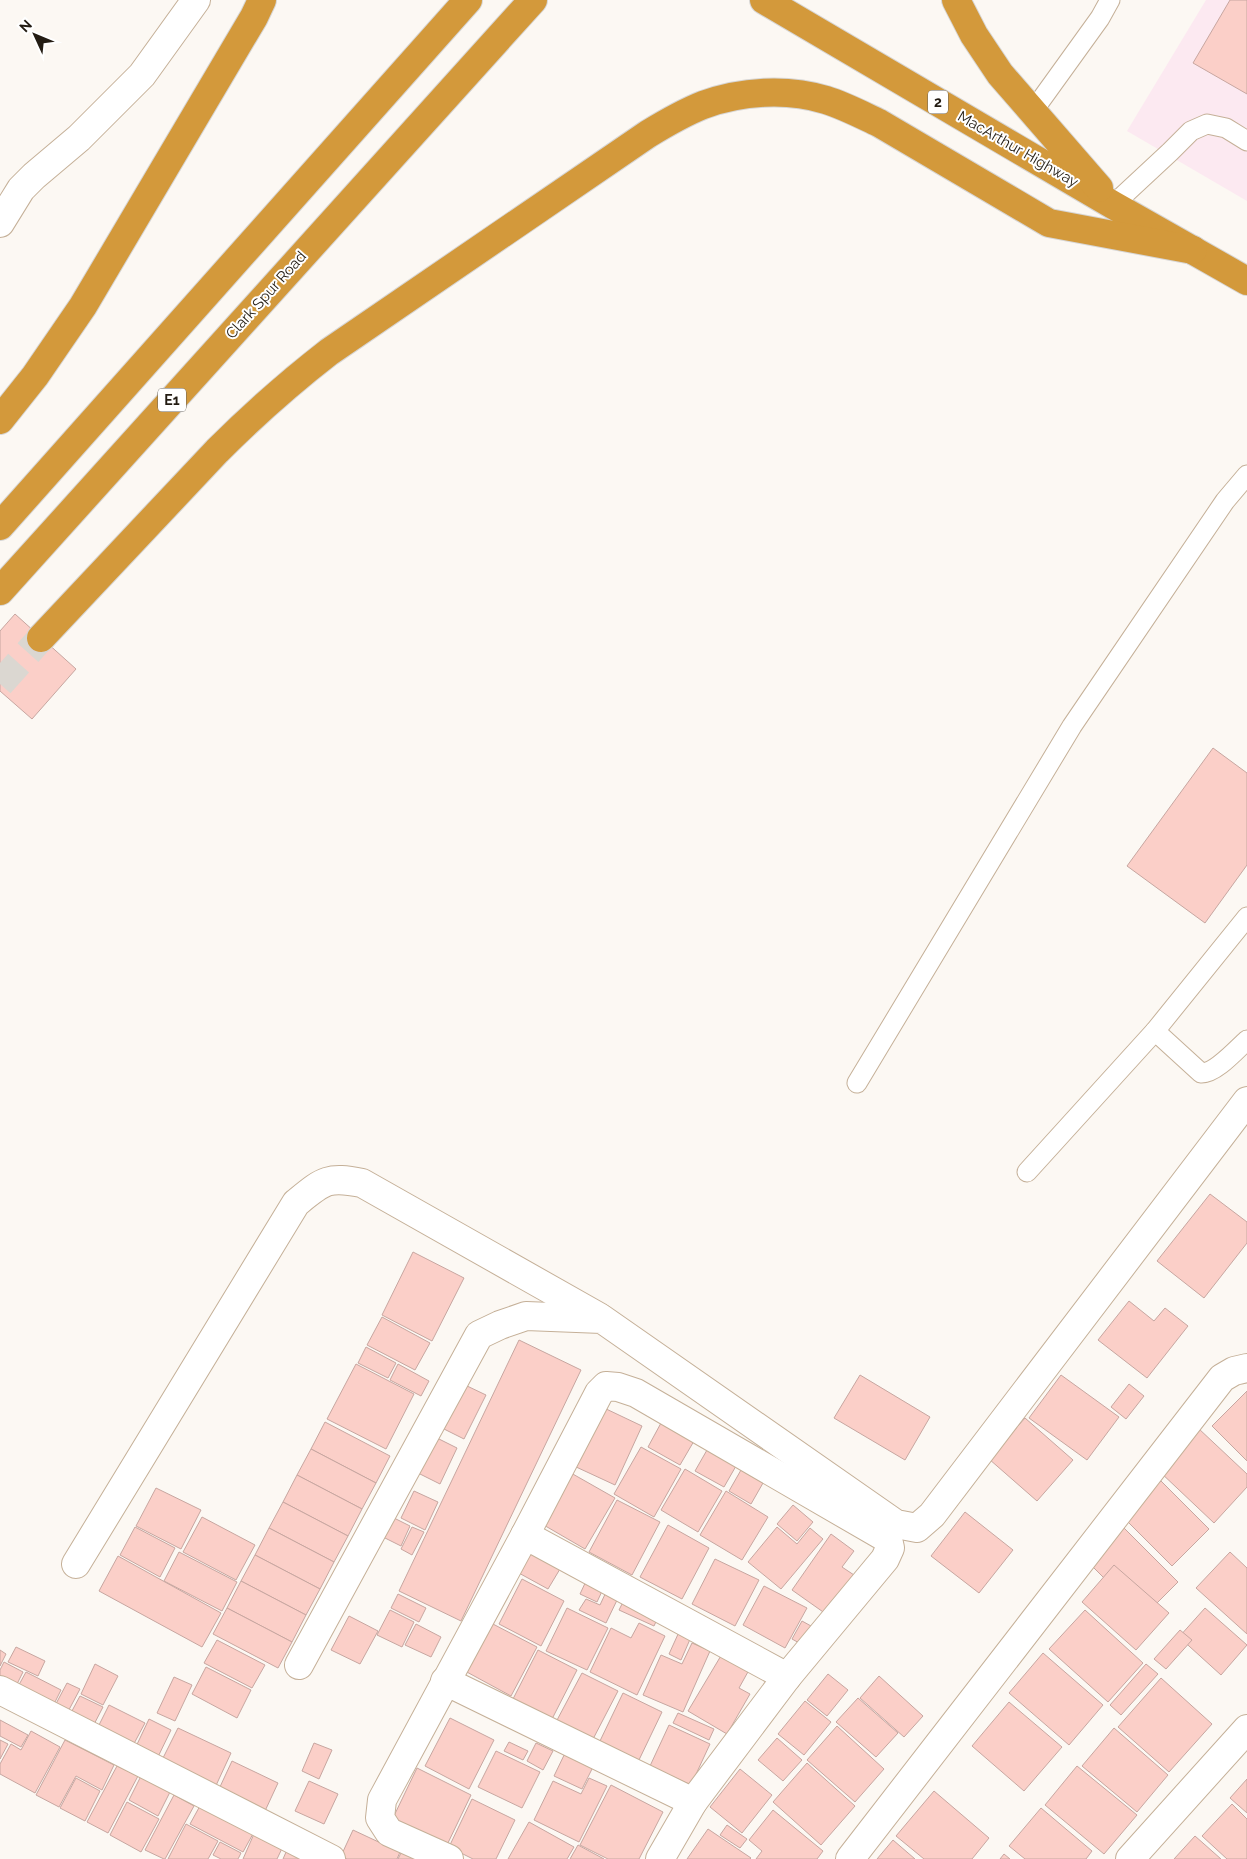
<svg xmlns="http://www.w3.org/2000/svg" width="1247" height="1859" viewBox="0 0 1247 1859" font-family="Raleway,sans-serif">
	<style>
		.education { fill: #fce9f1 }
		.building { fill: #fbcfc8; stroke: #c7a6a0 }
		.lines { fill: none; stroke-linecap: round; stroke-linejoin: round }
		.highway-tunnel { stroke: #dbd7d1; stroke-width: 28; stroke-dasharray: 28 14; stroke-linecap: butt }
		.lane-casing { stroke: #c5b098; stroke-width: 21 }
		.street-casing { stroke: #c5b098; stroke-width: 30 }
		.highway-casing { stroke: #d7d6d5; stroke-width: 30 }
		.lane { stroke: #fff; stroke-width: 19 }
		.street { stroke: #fff; stroke-width: 28 }
		.highway { stroke: #d3993b; stroke-width: 28 }
		.labels { text-anchor: middle; stroke-width: 4; stroke-linejoin: round; paint-order: stroke }
		.shield { fill: #fff; stroke: #65605a; stroke-width: 1 }
		.shield-label { font-size: 14px; font-weight: bold; fill: #231c13 }
		.street-label { font-size: 15px; fill: #231c13; stroke: #fff }
	</style>
	<rect width="100%" height="100%" fill="#fcf8f3"/>
	<polygon class="education" points="1206,0 1247,0 1247,201 1127,131"/>
	<g class="building">
		<polygon points="1230,0 1247,0 1247,94 1193,63"/>
		<polygon points="15,614 76,669 32,719 0,691 0,631"/>
		<polygon points="1213,748 1247,773 1247,865 1205,923 1127,866"/>
		<polygon points="1210,1194 1247,1222 1247,1243 1204,1298 1157,1261"/>
		<polygon points="413,1252 464,1278 432,1341 382,1315"/>
		<polygon points="1129,1301 1154,1321 1165,1308 1188,1326 1147,1378 1098,1340"/>
		<polygon points="382,1317 430,1343 415,1370 367,1345"/>
		<polygon points="519,1340 581,1370 461,1621 399,1591"/>
		<polygon points="366,1347 396,1363 388,1378 358,1363"/>
		<polygon points="356,1364 414,1394 386,1449 327,1419"/>
		<polygon points="398,1364 429,1381 421,1396 390,1380"/>
		<polygon points="860,1375 930,1417 905,1460 834,1418"/>
		<polygon points="1061,1375 1119,1417 1087,1460 1029,1418"/>
		<polygon points="1129,1384 1144,1396 1126,1419 1111,1407"/>
		<polygon points="465,1385 486,1395 464,1439 444,1429"/>
		<polygon points="1247,1391 1247,1461 1212,1426"/>
		<polygon points="602,1407 642,1426 615,1485 574,1466"/>
		<polygon points="1025,1418 1073,1460 1037,1501 989,1459"/>
		<polygon points="325,1422 390,1456 376,1483 311,1449"/>
		<polygon points="661,1423 694,1441 680,1465 648,1447"/>
		<polygon points="1198,1428 1247,1474 1247,1487 1214,1523 1159,1471"/>
		<polygon points="433,1436 457,1448 440,1484 416,1472"/>
		<polygon points="641,1447 681,1469 654,1517 614,1494"/>
		<polygon points="311,1449 376,1483 362,1509 297,1475"/>
		<polygon points="707,1450 736,1466 724,1487 695,1471"/>
		<polygon points="685,1469 722,1491 698,1532 661,1510"/>
		<polygon points="741,1470 763,1483 751,1504 729,1491"/>
		<polygon points="571,1473 615,1498 585,1549 542,1524"/>
		<polygon points="297,1475 362,1509 348,1536 283,1502"/>
		<polygon points="1161,1481 1209,1529 1172,1566 1124,1518"/>
		<polygon points="156,1488 201,1510 181,1549 136,1526"/>
		<polygon points="414,1491 438,1502 425,1530 401,1518"/>
		<polygon points="726,1491 768,1517 742,1560 700,1535"/>
		<polygon points="617,1500 660,1522 632,1575 589,1552"/>
		<polygon points="283,1502 348,1536 334,1562 269,1528"/>
		<polygon points="793,1505 813,1522 797,1541 777,1524"/>
		<polygon points="965,1512 1013,1550 979,1593 931,1556"/>
		<polygon points="202,1517 255,1545 236,1580 183,1552"/>
		<polygon points="392,1517 410,1526 401,1546 383,1537"/>
		<polygon points="668,1525 709,1548 682,1599 640,1577"/>
		<polygon points="135,1527 175,1548 160,1577 120,1555"/>
		<polygon points="412,1527 424,1532 412,1555 401,1549"/>
		<polygon points="777,1527 797,1544 810,1528 823,1539 781,1589 748,1562"/>
		<polygon points="269,1528 334,1562 320,1589 255,1555"/>
		<polygon points="1124,1528 1178,1582 1143,1617 1089,1563"/>
		<polygon points="831,1534 854,1551 842,1567 854,1575 826,1614 792,1590"/>
		<polygon points="532,1547 563,1564 548,1589 517,1572"/>
		<polygon points="179,1552 237,1582 222,1611 164,1581"/>
		<polygon points="1230,1552 1247,1568 1247,1634 1196,1588"/>
		<polygon points="255,1555 320,1589 306,1615 241,1581"/>
		<polygon points="118,1556 221,1613 202,1647 99,1591"/>
		<polygon points="715,1559 759,1580 735,1626 692,1604"/>
		<polygon points="1114,1565 1169,1613 1136,1650 1082,1602"/>
		<polygon points="522,1579 564,1601 541,1646 499,1624"/>
		<polygon points="587,1579 604,1587 597,1602 580,1594"/>
		<polygon points="241,1581 306,1615 292,1642 227,1608"/>
		<polygon points="764,1586 807,1608 785,1648 743,1625"/>
		<polygon points="607,1590 619,1596 606,1623 579,1610 586,1599 600,1605"/>
		<polygon points="398,1594 426,1608 419,1622 391,1608"/>
		<polygon points="626,1596 660,1613 654,1626 619,1610"/>
		<polygon points="227,1608 292,1642 278,1668 213,1634"/>
		<polygon points="567,1608 608,1628 587,1670 546,1651"/>
		<polygon points="1205,1608 1247,1645 1221,1675 1179,1637"/>
		<polygon points="390,1610 414,1622 402,1647 377,1635"/>
		<polygon points="1085,1610 1143,1663 1108,1702 1049,1649"/>
		<polygon points="349,1616 378,1631 360,1664 331,1650"/>
		<polygon points="802,1621 811,1626 801,1644 792,1639"/>
		<polygon points="491,1623 537,1647 511,1696 465,1671"/>
		<polygon points="639,1623 665,1636 637,1695 590,1672 611,1628 631,1638"/>
		<polygon points="416,1624 441,1637 431,1657 405,1645"/>
		<polygon points="1180,1630 1192,1640 1166,1669 1154,1659"/>
		<polygon points="679,1632 691,1637 681,1660 669,1654"/>
		<polygon points="217,1640 265,1665 252,1688 204,1663"/>
		<polygon points="692,1643 710,1651 683,1712 643,1695 661,1655 682,1664"/>
		<polygon points="16,1647 45,1661 38,1676 8,1662"/>
		<polygon points="0,1650 6,1654 0,1666"/>
		<polygon points="538,1650 577,1670 552,1719 513,1699"/>
		<polygon points="1043,1653 1103,1705 1069,1745 1009,1693"/>
		<polygon points="722,1654 749,1670 739,1688 750,1694 727,1734 688,1711"/>
		<polygon points="4,1662 23,1672 13,1692 0,1686 0,1670"/>
		<polygon points="95,1664 118,1676 103,1705 81,1694"/>
		<polygon points="1146,1664 1158,1674 1121,1715 1110,1705"/>
		<polygon points="206,1667 251,1690 237,1718 192,1694"/>
		<polygon points="26,1672 61,1690 51,1710 15,1692"/>
		<polygon points="582,1673 618,1691 592,1741 556,1722"/>
		<polygon points="828,1674 848,1690 827,1716 807,1700"/>
		<polygon points="879,1676 923,1716 904,1737 860,1698"/>
		<polygon points="174,1677 192,1685 175,1721 157,1713"/>
		<polygon points="1161,1678 1212,1724 1169,1772 1118,1727"/>
		<polygon points="67,1683 80,1689 63,1721 50,1715"/>
		<polygon points="623,1693 662,1712 638,1762 599,1743"/>
		<polygon points="80,1696 103,1707 89,1734 66,1722"/>
		<polygon points="858,1698 898,1733 876,1757 836,1722"/>
		<polygon points="805,1701 831,1722 804,1755 778,1734"/>
		<polygon points="1009,1702 1062,1747 1024,1791 972,1746"/>
		<polygon points="109,1705 145,1723 130,1751 95,1733"/>
		<polygon points="678,1713 714,1729 709,1740 673,1723"/>
		<polygon points="450,1718 494,1740 469,1789 425,1766"/>
		<polygon points="149,1719 171,1730 154,1765 132,1755"/>
		<polygon points="0,1720 28,1735 21,1747 0,1736"/>
		<polygon points="669,1725 710,1744 691,1785 650,1766"/>
		<polygon points="837,1726 884,1769 855,1802 807,1760"/>
		<polygon points="178,1728 231,1753 213,1792 159,1766"/>
		<polygon points="1114,1728 1168,1775 1137,1812 1082,1766"/>
		<polygon points="31,1731 60,1747 35,1793 0,1774 0,1764 11,1744 21,1750"/>
		<polygon points="777,1738 802,1760 783,1781 758,1760"/>
		<polygon points="0,1740 8,1744 0,1759"/>
		<polygon points="65,1740 114,1765 102,1790 76,1776 59,1807 36,1795"/>
		<polygon points="509,1742 528,1751 523,1760 504,1751"/>
		<polygon points="314,1743 332,1750 319,1779 302,1771"/>
		<polygon points="536,1743 553,1751 543,1770 527,1761"/>
		<polygon points="567,1749 595,1763 582,1789 554,1776"/>
		<polygon points="496,1751 540,1772 522,1808 478,1787"/>
		<polygon points="232,1761 278,1783 265,1811 219,1789"/>
		<polygon points="807,1763 855,1806 821,1845 773,1802"/>
		<polygon points="117,1766 138,1776 108,1833 87,1822"/>
		<polygon points="1077,1766 1137,1815 1104,1854 1045,1805"/>
		<polygon points="417,1768 471,1795 446,1847 392,1820"/>
		<polygon points="740,1769 772,1795 742,1833 710,1807"/>
		<polygon points="142,1774 171,1790 158,1816 129,1800"/>
		<polygon points="76,1778 100,1791 85,1821 60,1808"/>
		<polygon points="589,1778 607,1786 579,1842 534,1820 553,1781 581,1794"/>
		<polygon points="1247,1779 1247,1813 1230,1798"/>
		<polygon points="309,1781 338,1794 324,1824 295,1811"/>
		<polygon points="611,1785 663,1812 639,1859 608,1859 580,1845"/>
		<polygon points="934,1791 989,1838 972,1859 924,1859 896,1836"/>
		<polygon points="174,1795 194,1806 165,1859 164,1859 145,1850"/>
		<polygon points="472,1799 515,1820 496,1859 473,1859 449,1847"/>
		<polygon points="127,1802 159,1819 141,1852 110,1835"/>
		<polygon points="201,1804 254,1832 243,1852 190,1824"/>
		<polygon points="1232,1804 1247,1819 1247,1859 1227,1859 1202,1836"/>
		<polygon points="1041,1808 1092,1851 1086,1859 1025,1859 1009,1846"/>
		<polygon points="773,1810 823,1851 817,1859 756,1859 762,1851 749,1840"/>
		<polygon points="529,1822 574,1847 567,1859 508,1859"/>
		<polygon points="186,1824 218,1841 208,1859 168,1859"/>
		<polygon points="727,1825 747,1839 740,1848 720,1835"/>
		<polygon points="257,1827 286,1840 277,1859 243,1859"/>
		<polygon points="708,1829 751,1858 750,1859 687,1859"/>
		<polygon points="353,1830 400,1852 397,1859 347,1859 341,1856"/>
		<polygon points="1195,1836 1221,1859 1174,1859"/>
		<polygon points="893,1840 915,1859 877,1859"/>
		<polygon points="220,1842 241,1853 238,1859 221,1859 213,1855"/>
		<polygon points="290,1843 326,1859 283,1859"/>
		<polygon points="578,1845 604,1859 570,1859"/>
		<polygon points="402,1851 420,1859 398,1859"/>
		<polygon points="1004,1854 1010,1859 1000,1859"/>
	</g>
	<g class="lines">
		<polyline class="highway-tunnel" points="0,684 41,638"/>
		<g class="lane-casing">
			<g id="lane">
				<polyline points="1033,111 1100,18 1110,0"/>
				<polyline points="1113,205 1170,152 1191,131 1207,124 1226,128 1247,141"/>
				<path d="M 1155,1031 L 1201,1073 C 1215,1074 1236,1050 1247,1040"/>
				<polyline points="857,1083 1072,726 1225,501 1247,475"/>
				<polyline points="1027,1172 1155,1031 1247,917"/>
			</g>
		</g>
		<g class="street-casing">
			<g id="street">
				<polyline points="0,223 21,189 34,176 79,138 142,75 196,0"/>
				<polyline points="525,1535 787,1677"/>
				<path d="M 76,1564 L 296,1203 C 323,1181 327,1176 362,1183 L 599,1317"/>
				<polyline points="299,1665 479,1335 500,1325 526,1316 602,1319 896,1524 917,1528 932,1515 1247,1101"/>
				<polyline points="445,1681 693,1802"/>
				<polyline points="0,1690 331,1859"/>
				<polyline points="449,1859 389,1832 380,1818 382,1800 525,1535 599,1393 606,1386 618,1387 636,1393 888,1539 890,1548 885,1559 787,1677 693,1802 660,1859"/>
				<polyline points="850,1859 1222,1378 1234,1371 1247,1368"/>
				<polyline points="1130,1859 1247,1729"/>
			</g>
		</g>
		<g class="highway-casing">
			<g id="highway">
				<polyline points="764,0 1113,205 1247,281"/>
				<polyline points="956,0 974,35 1000,74 1099,188"/>
				<polyline points="0,420 35,376 83,306 254,17 262,0"/>
				<polyline points="0,526 468,0"/>
				<polyline points="0,591 533,0"/>
				<path d="M 41,638 L 217,451 C 252,416 289,383 329,352 L 648,134 C 666,123 683,113 703,105 C 741,91 787,88 826,100 C 845,106 862,115 879,123 L 1049,223 L 1193,250"/>
			</g>
		</g>
		<use href="#lane" class="lane"/>
		<use href="#street" class="street"/>
		<use href="#highway" class="highway"/>
	</g>
	<g class="labels">
		<g class="shield">
			<rect x="928" y="90.5" width="20" height="23" rx="4"/>
			<rect x="158" y="388.5" width="28" height="23" rx="4"/>
		</g>
		<g class="shield-label">
			<text x="938" y="107">2</text>
			<text x="172" y="405">E1</text>
		</g>
		<g class="street-label">
			<text transform="translate(1018 149) rotate(30)" y="5">MacArthur Highway</text>
			<text transform="translate(266 295) rotate(-48)" y="5">Clark Spur Road</text>
		</g>
	</g>
	<g transform="translate(35 35) rotate(314)" stroke="#ffffff" stroke-width="4" paint-order="stroke">
	<path d="M0-4L9 19L0 12L-9 19Z" fill="#231c13"/>
	<text y="-8" font-size="14" font-weight="bold" text-anchor="middle" fill="#231c13">N</text>
	</g>
</svg>
